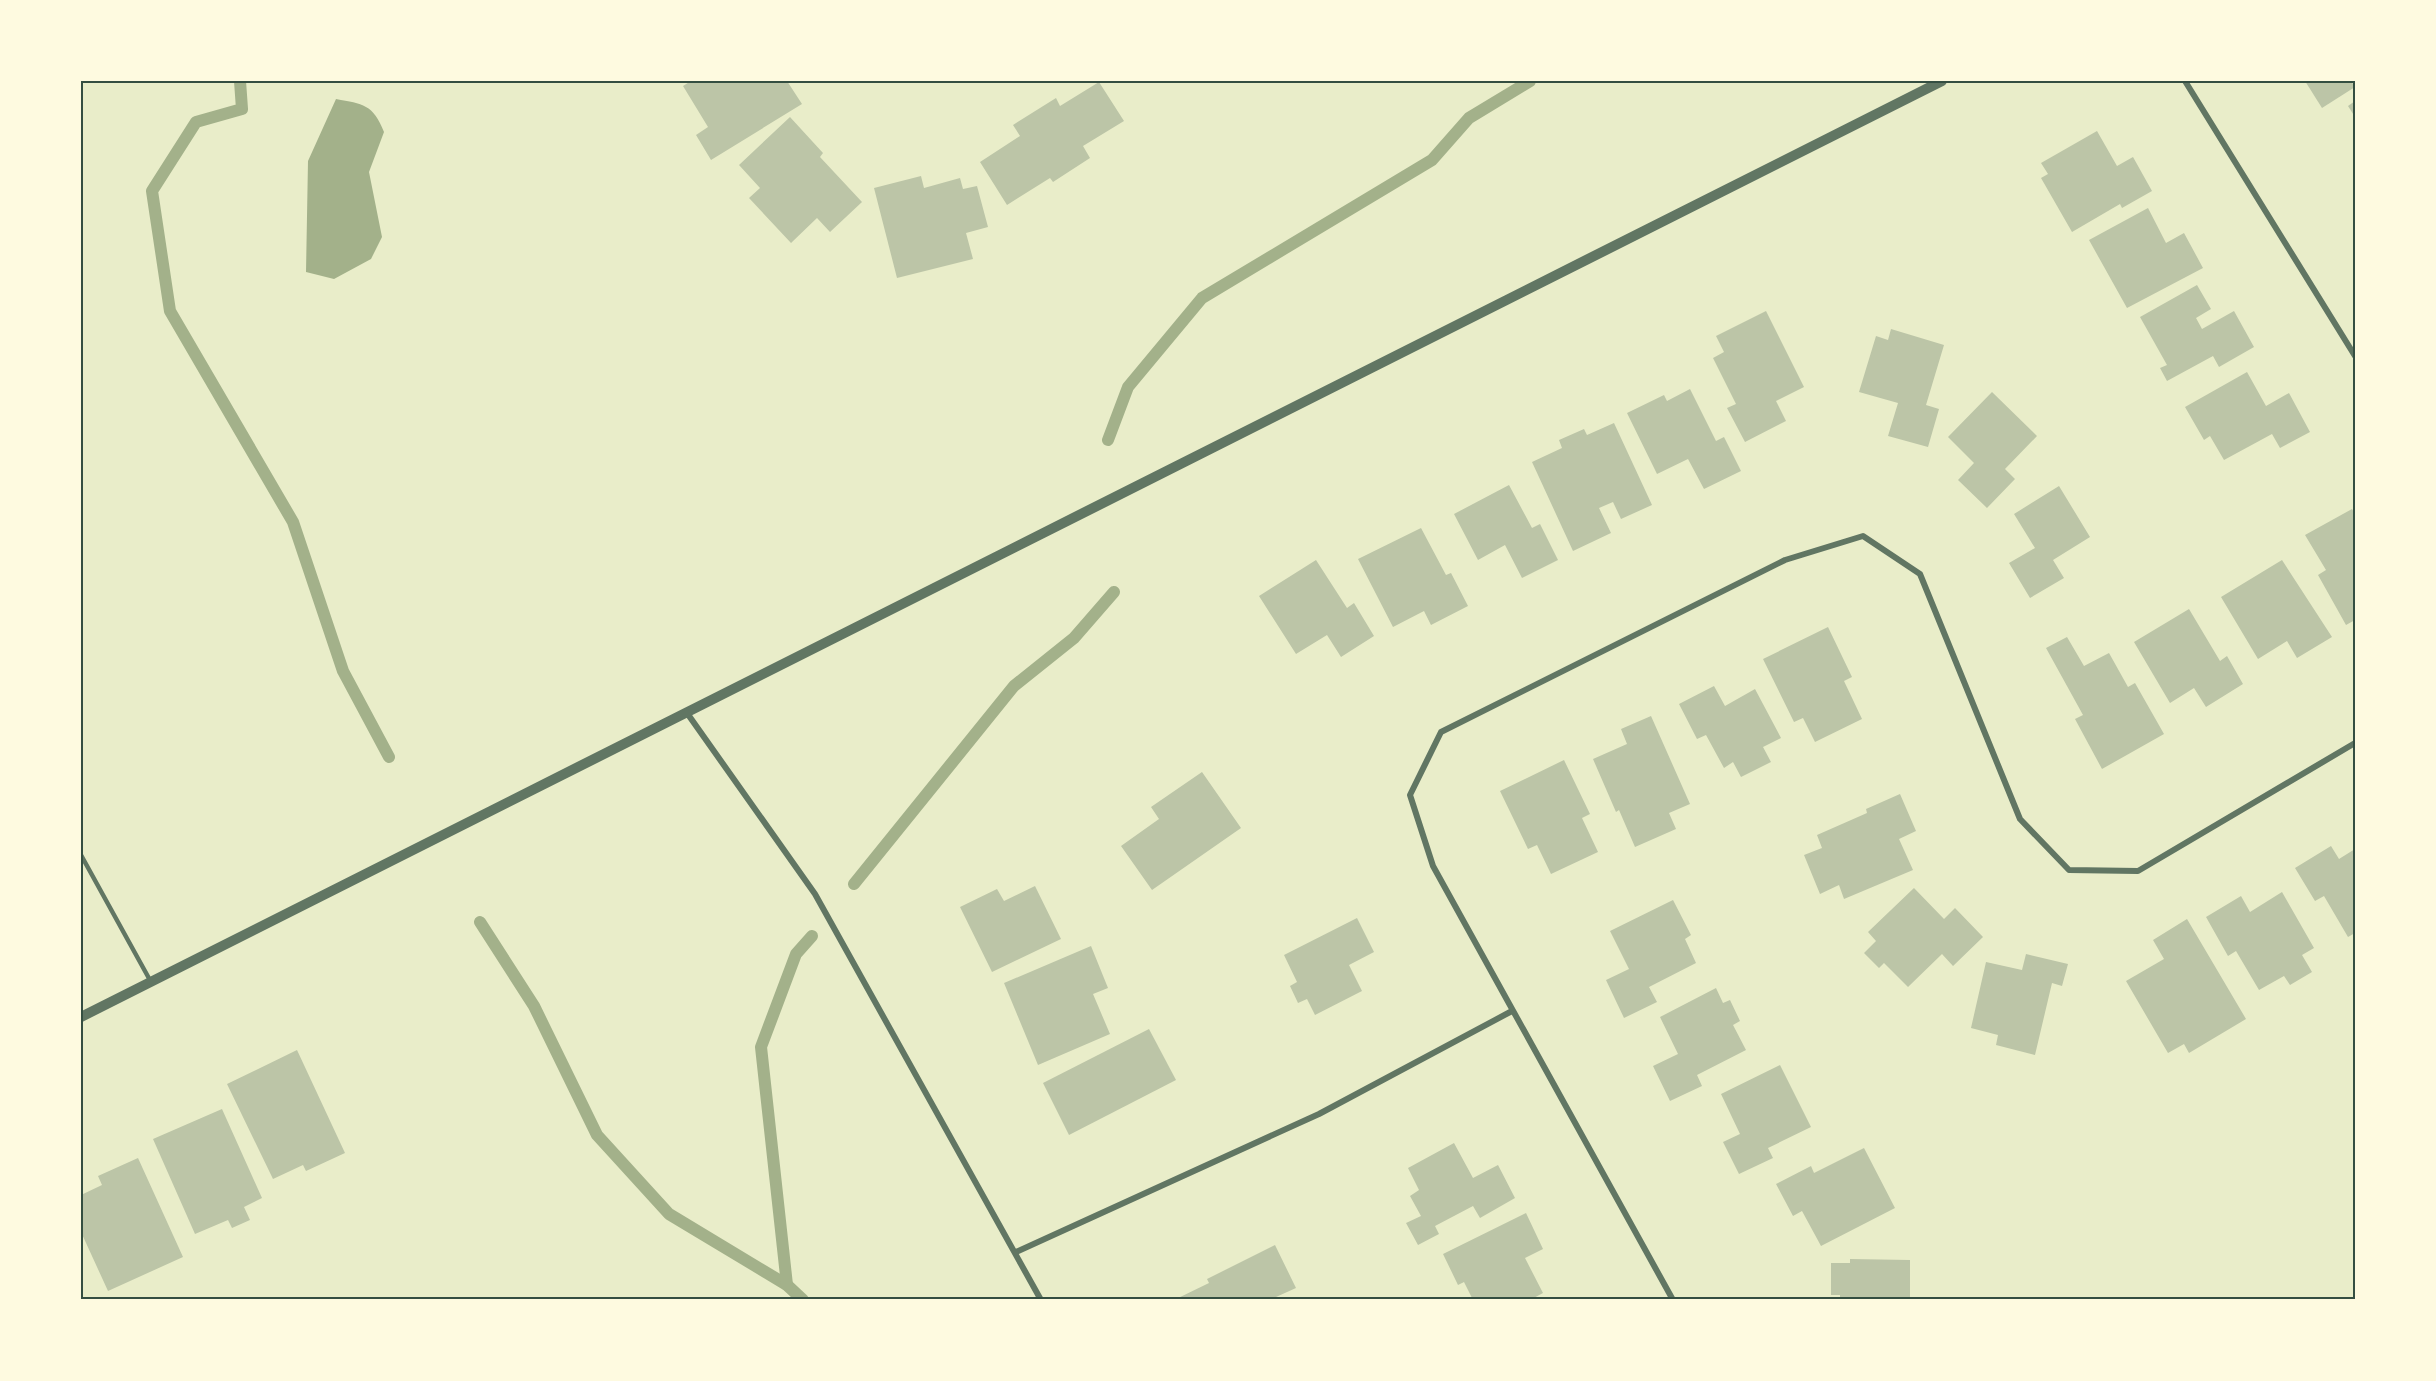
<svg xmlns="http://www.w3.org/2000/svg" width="2436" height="1381" viewBox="0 0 2436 1381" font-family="Commissioner,sans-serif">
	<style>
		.water { fill: #a3b18a }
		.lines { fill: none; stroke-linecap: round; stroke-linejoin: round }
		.stream { stroke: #a3b18a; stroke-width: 12 }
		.building { fill: #bcc5a7 }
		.service { stroke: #617663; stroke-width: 4.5 }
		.minor { stroke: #617663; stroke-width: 6 }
		.tertiary { stroke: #617663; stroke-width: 10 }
		.neatline { fill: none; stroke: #344e41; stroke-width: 2 }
	</style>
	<rect width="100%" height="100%" fill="#e9edc9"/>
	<path class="water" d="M 336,99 C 363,104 373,104 384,132 L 369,172 L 382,237 L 371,259 L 334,279 L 306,272 L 308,161 Z"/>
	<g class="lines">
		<g class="stream">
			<polyline points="240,81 242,109 196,122 152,191 170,311 293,522 343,671 389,757"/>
			<polyline points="1108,440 1128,387 1202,298 1432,160 1469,118 1530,81"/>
			<polyline points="854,884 1014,686 1074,638 1114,592"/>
			<polyline points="480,922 534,1006 597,1135 669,1214 787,1285 803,1300"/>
			<polyline points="787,1285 761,1047 796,954 812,936"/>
		</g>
	</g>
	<g class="building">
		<polygon points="691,81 787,81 802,104 711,160 696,135 708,127 683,86"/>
		<polygon points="2305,81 2351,81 2355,87 2322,108"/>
		<polygon points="1099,82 1124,121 1083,146 1090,158 1053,182 1050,178 1007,205 980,162 1020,136 1013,125 1056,98 1060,106"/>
		<polygon points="2355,101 2355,117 2348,106"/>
		<polygon points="790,117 823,153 820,157 862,202 830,232 817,218 791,243 749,198 760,188 739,165"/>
		<polygon points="2097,131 2117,166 2133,157 2152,191 2122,208 2120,204 2072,232 2041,178 2048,174 2041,163"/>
		<polygon points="921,176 924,188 960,178 963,189 977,186 988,227 966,233 973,259 897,278 874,188"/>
		<polygon points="2148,208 2166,243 2184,233 2203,268 2127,308 2089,240"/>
		<polygon points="2197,285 2211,309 2196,318 2202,329 2234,311 2254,347 2219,367 2213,356 2167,381 2160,368 2167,365 2140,317"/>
		<polygon points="1766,311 1804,387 1776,401 1786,421 1745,442 1727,408 1736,404 1713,358 1724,352 1716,336"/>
		<polygon points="1891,329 1944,345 1926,405 1939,409 1928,447 1888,436 1898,403 1859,392 1876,336 1888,340"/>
		<polygon points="2247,372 2266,406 2289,393 2310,432 2280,448 2272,434 2224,460 2210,436 2204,440 2185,407"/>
		<polygon points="1690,389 1716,441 1724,437 1741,471 1704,489 1688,459 1657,474 1627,413 1664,395 1667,401"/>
		<polygon points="1992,392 2037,436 2005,469 2015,479 1987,508 1958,480 1974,463 1948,437"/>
		<polygon points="1614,423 1652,505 1621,519 1613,502 1599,508 1611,533 1573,551 1532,462 1562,448 1559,440 1584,429 1587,435"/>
		<polygon points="1509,485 1532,528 1540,524 1558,560 1522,578 1505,545 1478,560 1454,514"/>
		<polygon points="2059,486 2090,537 2053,560 2064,578 2030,598 2009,563 2035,548 2014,514"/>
		<polygon points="2352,509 2355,514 2355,620 2346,625 2318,575 2326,570 2305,535"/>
		<polygon points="1421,528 1446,575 1451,573 1468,606 1431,625 1424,611 1393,627 1358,559"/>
		<polygon points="1316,560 1347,608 1354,603 1374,636 1341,657 1327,635 1296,654 1259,596"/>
		<polygon points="2282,560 2332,637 2297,658 2287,641 2258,659 2221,597"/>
		<polygon points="2189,609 2220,661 2227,656 2243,684 2206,707 2194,688 2170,703 2134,642"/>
		<polygon points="1828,627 1852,677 1844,681 1862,719 1815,742 1803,718 1794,722 1763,659"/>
		<polygon points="2067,637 2084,666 2109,653 2128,687 2135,683 2164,734 2102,769 2075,719 2083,715 2046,648"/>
		<polygon points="1714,686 1725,706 1755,689 1781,738 1763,747 1771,762 1741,777 1733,762 1724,768 1706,735 1697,739 1679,704"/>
		<polygon points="1651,716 1690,804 1669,813 1676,829 1635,847 1619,810 1616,812 1593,759 1627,744 1621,729"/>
		<polygon points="1564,760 1590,814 1582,818 1598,852 1551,874 1537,845 1528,849 1500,791"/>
		<polygon points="1202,772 1241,828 1152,890 1121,846 1159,819 1151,807"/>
		<polygon points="1900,794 1916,831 1899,839 1913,870 1844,899 1839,885 1820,894 1804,855 1822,848 1817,835 1867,813 1866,809"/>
		<polygon points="2331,846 2339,859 2355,849 2355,933 2348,937 2324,896 2315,901 2295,868"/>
		<polygon points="1035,886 1061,939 992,972 960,907 997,889 1004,901"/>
		<polygon points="1914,888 1944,919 1955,908 1983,937 1953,966 1942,954 1908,987 1884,963 1879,968 1864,953 1876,941 1868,932"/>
		<polygon points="2282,892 2314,948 2302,955 2312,972 2290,985 2284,976 2259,990 2236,951 2228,956 2206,917 2241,896 2250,912"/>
		<polygon points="1673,900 1691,935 1685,939 1696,963 1649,987 1657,1002 1624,1018 1606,980 1629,969 1610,931"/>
		<polygon points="1357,918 1374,952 1349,965 1362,991 1315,1015 1307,999 1298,1003 1290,986 1297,982 1284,955"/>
		<polygon points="2187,919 2246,1019 2189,1053 2184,1044 2168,1053 2126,981 2164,959 2153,940"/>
		<polygon points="1091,946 1108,988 1093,994 1110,1034 1038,1065 1004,983"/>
		<polygon points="2026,954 2068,964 2062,986 2052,983 2035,1055 1996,1045 1998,1035 1971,1028 1986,962 2022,970"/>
		<polygon points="1716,988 1723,1003 1730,1000 1740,1021 1733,1025 1746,1050 1697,1075 1702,1086 1670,1101 1653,1066 1678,1054 1660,1017"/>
		<polygon points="1149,1029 1176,1080 1069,1135 1043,1083"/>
		<polygon points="297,1050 345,1153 306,1171 303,1165 273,1179 227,1084"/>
		<polygon points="1780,1065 1811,1127 1768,1148 1773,1158 1739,1174 1723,1142 1740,1134 1721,1094"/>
		<polygon points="222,1109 262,1198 244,1207 250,1220 232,1228 228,1220 195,1234 153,1139"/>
		<polygon points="1454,1143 1473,1178 1498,1165 1515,1198 1480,1218 1473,1206 1435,1226 1439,1234 1418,1245 1406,1223 1421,1216 1410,1196 1419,1190 1408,1168"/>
		<polygon points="1864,1148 1895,1208 1821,1246 1802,1211 1793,1216 1776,1184 1811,1166 1814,1173"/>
		<polygon points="138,1158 183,1257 108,1291 81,1232 81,1195 102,1185 98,1176"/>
		<polygon points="1526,1213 1543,1249 1525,1258 1543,1293 1530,1300 1473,1300 1464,1282 1458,1285 1443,1254"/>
		<polygon points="1275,1245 1296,1288 1276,1297 1277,1300 1174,1300 1209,1283 1207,1279"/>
		<polygon points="1850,1259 1910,1260 1910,1300 1840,1300 1840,1295 1831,1295 1831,1263 1850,1263"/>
	</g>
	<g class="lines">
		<polyline class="service" points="81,855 151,982"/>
		<g class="minor">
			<polyline points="2185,81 2355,356"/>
			<polyline points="687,713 815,894 1041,1300"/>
			<polyline points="1016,1252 1319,1114 1512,1011"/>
			<polyline points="1673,1300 1433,866 1410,795 1441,732 1785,560 1863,536 1920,574 2020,819 2069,870 2138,871 2355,743"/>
		</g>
		<polyline class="tertiary" points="81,1017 1942,81"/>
	</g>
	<rect width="2436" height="1381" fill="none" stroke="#fefae0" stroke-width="165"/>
	<rect x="82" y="82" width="2272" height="1216" class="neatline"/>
</svg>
